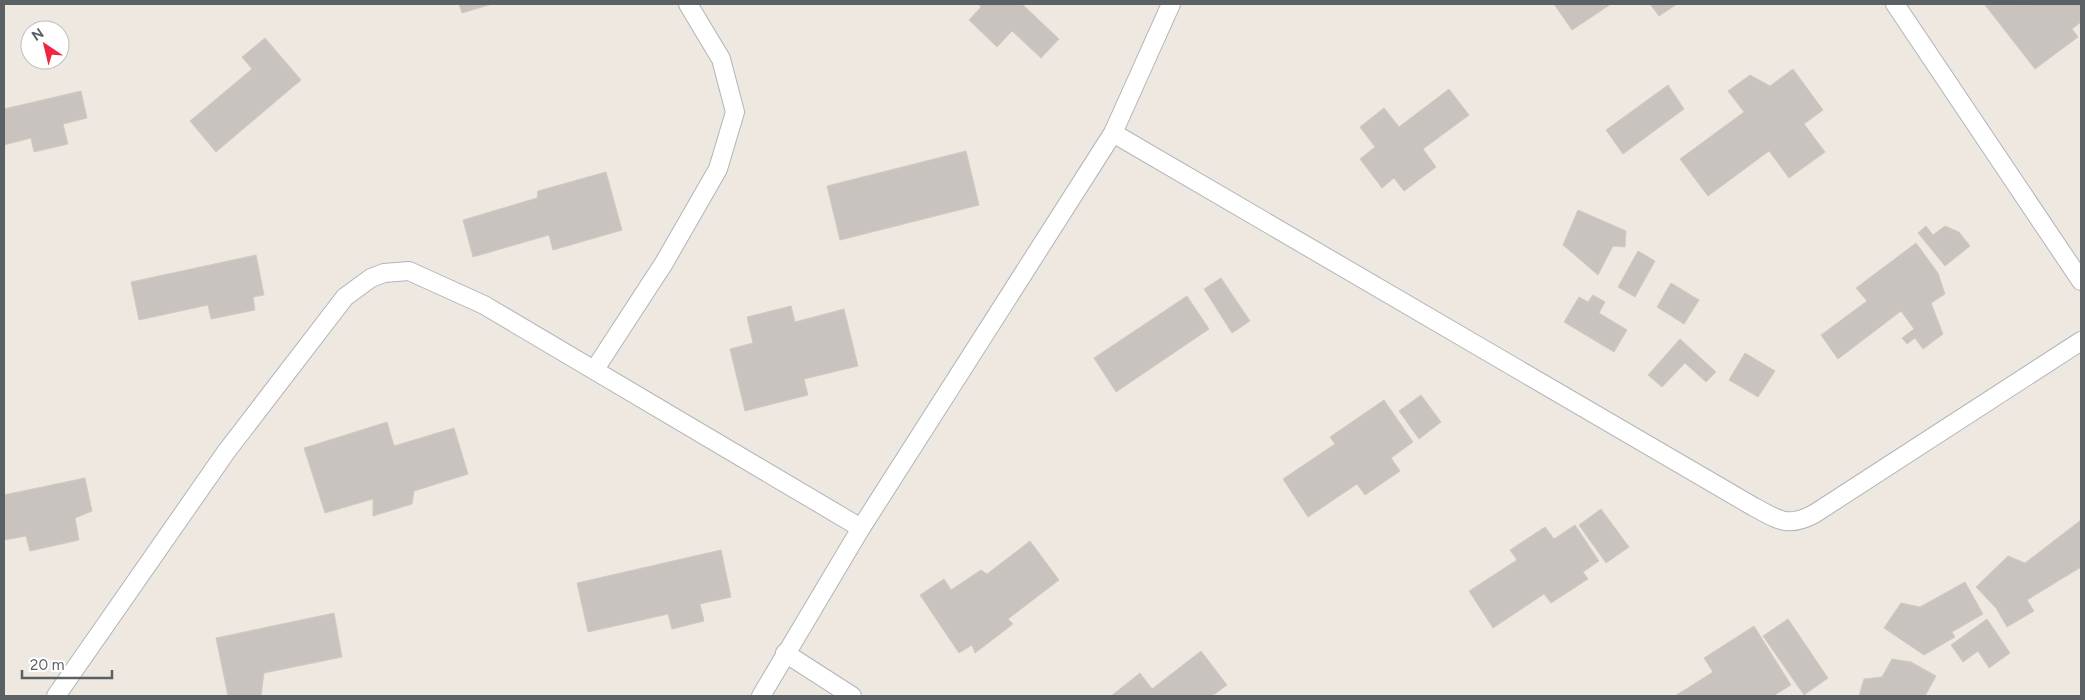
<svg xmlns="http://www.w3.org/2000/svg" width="2085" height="700" viewBox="0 0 2085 700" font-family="Figtree,sans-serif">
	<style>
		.building { fill: #c9c3bf; stroke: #d3c9c0 }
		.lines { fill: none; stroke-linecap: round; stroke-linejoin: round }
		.lane-casing { stroke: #afb5b8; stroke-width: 20 }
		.lane { stroke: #fff; stroke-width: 18 }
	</style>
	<rect width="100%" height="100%" fill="#eee8e1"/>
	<g class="building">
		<polygon points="459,4 492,4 462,13"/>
		<polygon points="978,4 1022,4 1059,39 1041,58 1012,31 997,47 969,20 981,7"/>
		<polygon points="1554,4 1611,4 1572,30"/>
		<polygon points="1650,4 1677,4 1659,16"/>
		<polygon points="2081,4 2081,22 2072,29 2078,37 2035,69 1985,5"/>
		<polygon points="265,38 301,80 216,152 190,121 252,69 242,57"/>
		<polygon points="1793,69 1823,110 1804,124 1825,152 1789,178 1769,151 1708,196 1680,159 1744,112 1728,91 1750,75 1770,86"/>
		<polygon points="1668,85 1684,109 1623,154 1606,130"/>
		<polygon points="1449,89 1469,115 1423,149 1436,167 1404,191 1394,178 1382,188 1360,159 1375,147 1360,127 1384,108 1399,127"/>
		<polygon points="81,91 87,118 63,124 68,144 34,152 31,138 4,145 4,109"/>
		<polygon points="966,151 979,205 840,240 827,186"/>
		<polygon points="606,172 622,230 553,250 549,235 473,257 463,220 537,198 538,191"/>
		<polygon points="1578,210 1626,231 1625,247 1613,246 1598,275 1563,245"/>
		<polygon points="1926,226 1933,235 1945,226 1959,232 1970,246 1945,266 1918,233"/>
		<polygon points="1916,243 1938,273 1945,294 1931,303 1943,334 1923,349 1915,338 1907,344 1902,338 1914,329 1901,311 1838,359 1821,335 1867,301 1856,288"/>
		<polygon points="1638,251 1655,261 1635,297 1618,287"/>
		<polygon points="256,255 264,295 253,297 255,310 211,319 208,305 139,320 131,282"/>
		<polygon points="1221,278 1250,321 1232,333 1204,289"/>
		<polygon points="1671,283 1699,300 1684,324 1657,307"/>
		<polygon points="1593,295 1605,302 1599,313 1627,330 1614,352 1564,322 1579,297 1588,302"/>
		<polygon points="1187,296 1209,329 1116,392 1094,358"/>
		<polygon points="791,306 795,322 844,309 858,366 804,379 808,395 745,411 730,349 753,343 747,317"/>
		<polygon points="1680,339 1716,372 1706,382 1685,363 1662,387 1648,375"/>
		<polygon points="1745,353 1775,371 1758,397 1729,380"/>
		<polygon points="1421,395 1441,422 1419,439 1399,411"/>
		<polygon points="1384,400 1413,442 1391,458 1400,471 1365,495 1357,484 1308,517 1283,479 1335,444 1330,437"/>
		<polygon points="387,422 394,446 454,428 468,474 414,491 412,504 373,516 373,499 325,513 304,448"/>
		<polygon points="85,478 92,511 75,518 79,540 30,551 26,536 4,540 4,495"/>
		<polygon points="1601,509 1629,547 1606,563 1579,525"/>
		<polygon points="2081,520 2081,567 2027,600 2034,611 2007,627 1996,608 1976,587 2008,556 2025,563"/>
		<polygon points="1575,525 1599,561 1583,572 1588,579 1551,603 1544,594 1493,628 1469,591 1517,560 1510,550 1545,527 1554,539"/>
		<polygon points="1030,541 1059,580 1008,619 1013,624 975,653 972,645 959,653 920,595 944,579 951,590 981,570 987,574"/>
		<polygon points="721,550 731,597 700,604 704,621 672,629 668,614 588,632 577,583"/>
		<polygon points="1965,582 1983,614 1952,632 1955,637 1924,655 1884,628 1901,603 1920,607"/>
		<polygon points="334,613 342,657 264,673 261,696 228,696 216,638"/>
		<polygon points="1788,619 1828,678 1804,695 1763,636"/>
		<polygon points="1987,619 2010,653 1989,668 1978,651 1963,662 1951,645"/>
		<polygon points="1754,626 1791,685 1773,696 1675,696 1713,672 1704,658"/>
		<polygon points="1201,651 1227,685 1212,696 1111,696 1140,673 1152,689"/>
		<polygon points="1892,659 1911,662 1936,676 1925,696 1859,696 1864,679 1882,677"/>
	</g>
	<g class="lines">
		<g class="lane-casing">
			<g id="lane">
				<polyline points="1895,4 2081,281"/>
				<path d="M 1113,133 L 1754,507 C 1779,520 1787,528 1814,514 L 2081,341"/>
				<polyline points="595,369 664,263 718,169 735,112 721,59 688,4"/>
				<polyline points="785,653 852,696"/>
				<polyline points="56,696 226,452 345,297 371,278 384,273 409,271 484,305 861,528"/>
				<polyline points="761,696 861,528 1113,133 1171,4"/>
			</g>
		</g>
		<use href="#lane" class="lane"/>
	</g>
	<rect width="2085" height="700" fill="none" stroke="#5a6063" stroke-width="10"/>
	<g transform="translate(45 45) rotate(325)"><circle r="24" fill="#ffffff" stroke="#bdbfc1"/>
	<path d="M0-4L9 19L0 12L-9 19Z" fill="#f12441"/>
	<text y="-8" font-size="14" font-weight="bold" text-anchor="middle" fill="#5a6063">N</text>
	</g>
	<path d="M22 670v8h90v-8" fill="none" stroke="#5a6063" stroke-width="2.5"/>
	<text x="30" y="670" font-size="15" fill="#5a6063" stroke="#ffffff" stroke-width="4" paint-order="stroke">20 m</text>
</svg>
